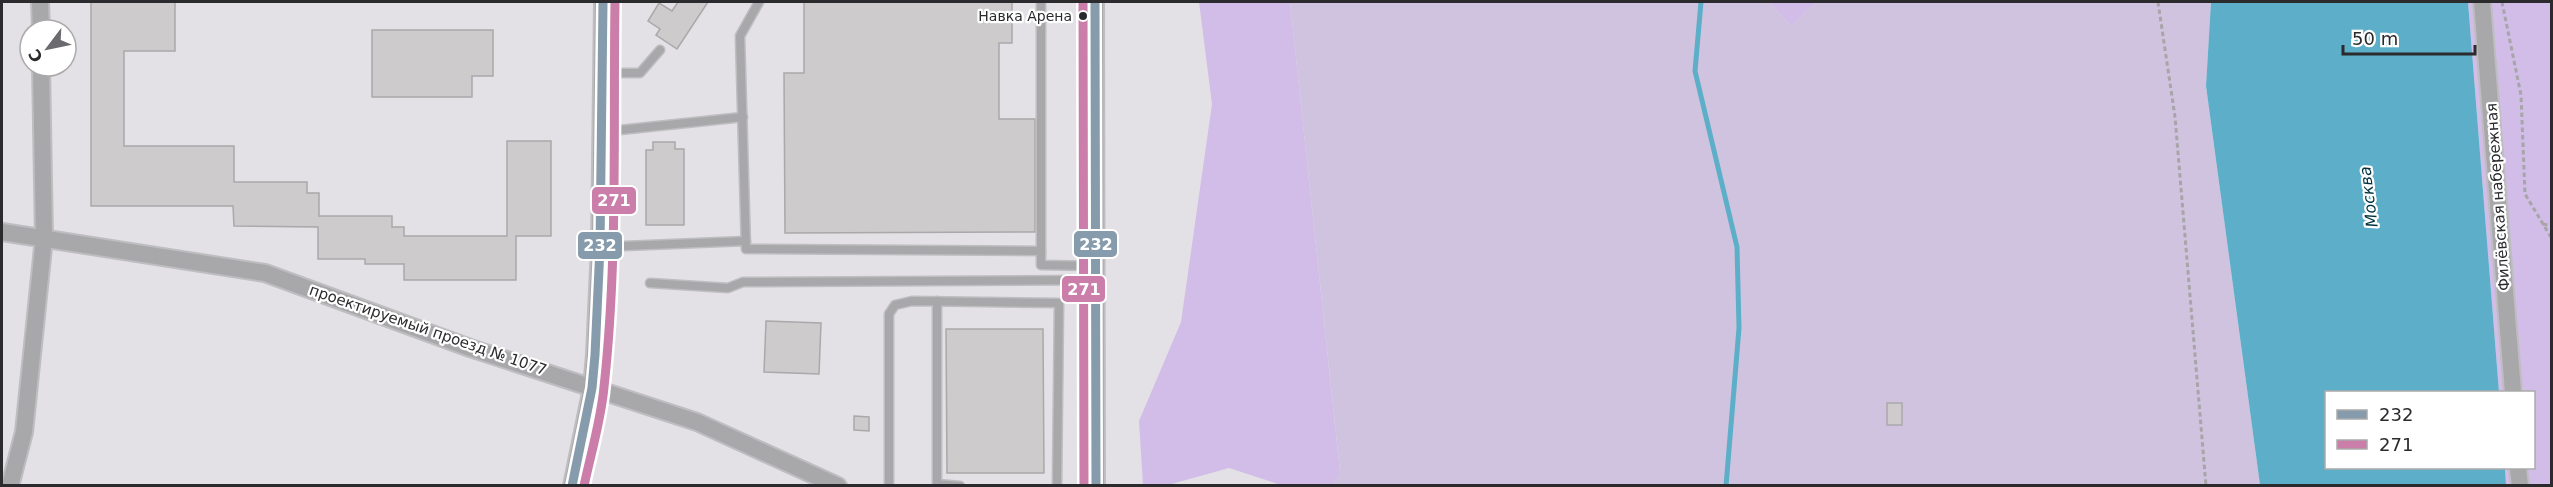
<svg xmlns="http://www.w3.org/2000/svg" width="2553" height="487" viewBox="0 0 2553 487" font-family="'DejaVu Sans',sans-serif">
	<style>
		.green { fill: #d0c3df }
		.forest { fill: #d1bde8 }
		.water { fill: #5dafc9 }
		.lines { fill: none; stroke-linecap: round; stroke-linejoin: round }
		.stream { stroke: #5dafc9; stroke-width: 5 }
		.building { fill: #cdcbcc; stroke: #aaa8a9; stroke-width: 1.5 }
		.lane-casing { stroke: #bebdc0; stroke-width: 11 }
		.street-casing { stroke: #bebdc0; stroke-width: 20 }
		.path { stroke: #a7a5a8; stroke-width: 3; stroke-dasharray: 4.5 3; stroke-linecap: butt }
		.lane { stroke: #a8a7aa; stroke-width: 8 }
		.street { stroke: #a8a7aa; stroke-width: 16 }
		.bus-1-casing { stroke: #fff; stroke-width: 14 }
		.bus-2-casing { stroke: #fff; stroke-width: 14 }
		.bus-1 { stroke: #869bab; stroke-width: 9 }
		.bus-2 { stroke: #ca7ea9; stroke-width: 9 }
		.bus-dot { fill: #2b2a2d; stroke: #fff; stroke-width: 2 }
		.labels { text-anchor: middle; stroke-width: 4.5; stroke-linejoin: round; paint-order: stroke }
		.bus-label { font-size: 14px; fill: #2b2a2d; stroke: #fff; text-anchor: end }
		.street-label { font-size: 15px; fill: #2b2a2d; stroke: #fff }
		.water-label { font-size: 16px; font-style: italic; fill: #003242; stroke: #fff }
		.line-badge { stroke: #fff; stroke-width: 2 }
		.badge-label { font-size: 16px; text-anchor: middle; font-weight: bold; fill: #fff }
	</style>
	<rect width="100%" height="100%" fill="#e3e1e6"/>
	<polygon class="green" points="1290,2 1769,2 1791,26 1817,2 2211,2 2206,86 2260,485 1333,485 1340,471"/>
	<g class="forest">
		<polygon points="1199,2 1290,2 1340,472 1333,485 1281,485 1229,468 1168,485 1143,485 1139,421 1181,322 1212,104"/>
		<polygon points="1769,2 1817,2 1791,26"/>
		<polygon points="2468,2 2551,2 2551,485 2506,485 2505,468 2534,468 2534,392 2499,392"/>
	</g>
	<polygon class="water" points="2211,2 2468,2 2499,392 2326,392 2326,468 2505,468 2506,485 2260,485 2206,86"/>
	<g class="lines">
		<polyline class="stream" points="1701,2 1695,71 1737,247 1739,328 1726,486"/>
	</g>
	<g class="building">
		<polygon points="91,2 175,2 175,51 124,51 124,146 234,146 234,182 307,182 307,193 319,193 319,216 392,216 392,227 404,227 404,236 507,236 507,141 551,141 551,236 516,236 516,280 404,280 404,264 365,264 365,259 318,259 318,227 234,226 233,206 91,206"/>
		<polygon points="678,2 708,2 677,49 656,35 660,29 648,21 659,3 672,11"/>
		<polygon points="804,2 1012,2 1012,43 999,43 999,119 1035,119 1035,232 785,233 784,73 804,73"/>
		<polygon points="372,30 493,30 493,76 472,76 472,97 372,97"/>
		<polygon points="653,142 675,142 675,149 684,149 684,225 646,225 646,150 653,150"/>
		<polygon points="766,321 821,323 819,374 764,372"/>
		<polygon points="946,329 1043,329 1044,473 947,473"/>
		<rect x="1887" y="403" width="15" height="22"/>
		<polygon points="854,416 869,417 869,431 854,430"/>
	</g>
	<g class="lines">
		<g class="lane-casing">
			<g id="lane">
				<polyline points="759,2 740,36 746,249 1041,251"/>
				<polyline points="1041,2 1041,265 1095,266"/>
				<polyline points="602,73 640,73 660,50"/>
				<polyline points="601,132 743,117"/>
				<polyline points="600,247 746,241"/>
				<polyline points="650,283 728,288 743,282 1095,280"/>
				<polyline points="937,301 937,484 960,486"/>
				<polyline points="889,486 889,314 895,305 912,301 1059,303 1057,486"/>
			</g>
		</g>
		<g class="street-casing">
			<g id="street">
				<polyline points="40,2 41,30"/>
				<polyline points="1095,2 1096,486"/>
				<polyline points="2482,2 2513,392"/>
				<polyline points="2,232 265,273 470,348 697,422 838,486"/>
				<polyline points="2518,468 2520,486"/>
				<polyline points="10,486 24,432 44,238 41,66"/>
				<polyline points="572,486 592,388 595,355 600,247 603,2"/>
			</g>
		</g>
		<g class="path">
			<polyline points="2158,2 2175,117 2206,486"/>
			<polyline points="2502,2 2521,95 2525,194 2552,239"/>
			<polyline points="2543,224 2552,226"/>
		</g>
		<use href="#lane" class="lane"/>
		<use href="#street" class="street"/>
		<g class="bus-1-casing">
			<g id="bus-1">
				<polyline points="1095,2 1096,486"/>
				<polyline points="572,486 592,388 595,355 600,247 603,2"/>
			</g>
		</g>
		<g class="bus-2-casing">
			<g id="bus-2">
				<polyline points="1083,2 1084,486"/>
				<path d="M 584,486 C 591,453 601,420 604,387 C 618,260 613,130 615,2"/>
			</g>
		</g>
		<use href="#bus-1" class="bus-1"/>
		<use href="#bus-2" class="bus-2"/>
	</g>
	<circle class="bus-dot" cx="1083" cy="16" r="5"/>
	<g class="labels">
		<g class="bus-label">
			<text x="1072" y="21">Навка Арена</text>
		</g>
		<g class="street-label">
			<text transform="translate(2498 197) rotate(-94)" y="5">Филёвская набережная</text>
			<text transform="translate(428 330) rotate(19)" y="5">проектируемый проезд № 1077</text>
		</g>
		<g class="water-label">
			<text transform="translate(2368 197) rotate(-97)" y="6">Москва</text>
		</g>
	</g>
	<g class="line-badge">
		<rect x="591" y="186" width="46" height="29" rx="6" fill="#ca7ea9"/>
		<rect x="1073" y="230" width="45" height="28" rx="6" fill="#869bab"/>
		<rect x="577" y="231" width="46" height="29" rx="6" fill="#869bab"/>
		<rect x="1061" y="275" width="45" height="28" rx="6" fill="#ca7ea9"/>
	</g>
	<g class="badge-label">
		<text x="614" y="206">271</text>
		<text x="1096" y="250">232</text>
		<text x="600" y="251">232</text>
		<text x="1084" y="295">271</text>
	</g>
	<rect width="2553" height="487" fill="none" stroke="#2b2a2d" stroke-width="6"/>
	<rect x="2325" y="391" width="210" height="78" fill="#ffffff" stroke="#aaaaab" stroke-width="1.5"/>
	<rect x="2337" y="410" width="30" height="9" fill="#869bab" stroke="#aaaaab" stroke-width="1.5"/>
	<text x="2379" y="421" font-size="18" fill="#2b2a2d">232</text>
	<rect x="2337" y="440" width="30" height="9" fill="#ca7ea9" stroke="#aaaaab" stroke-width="1.5"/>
	<text x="2379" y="451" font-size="18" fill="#2b2a2d">271</text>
	<g transform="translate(48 48) rotate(238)"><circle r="28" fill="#ffffff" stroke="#aaaaab" stroke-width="1.5"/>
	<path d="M0-4.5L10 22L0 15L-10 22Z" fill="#6b6a6e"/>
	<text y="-9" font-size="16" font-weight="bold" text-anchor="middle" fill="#2b2a2d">С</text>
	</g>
	<path d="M2343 45v9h132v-9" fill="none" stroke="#2b2a2d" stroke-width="3"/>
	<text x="2352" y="45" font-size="18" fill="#2b2a2d" stroke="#ffffff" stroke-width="4.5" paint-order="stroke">50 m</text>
</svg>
